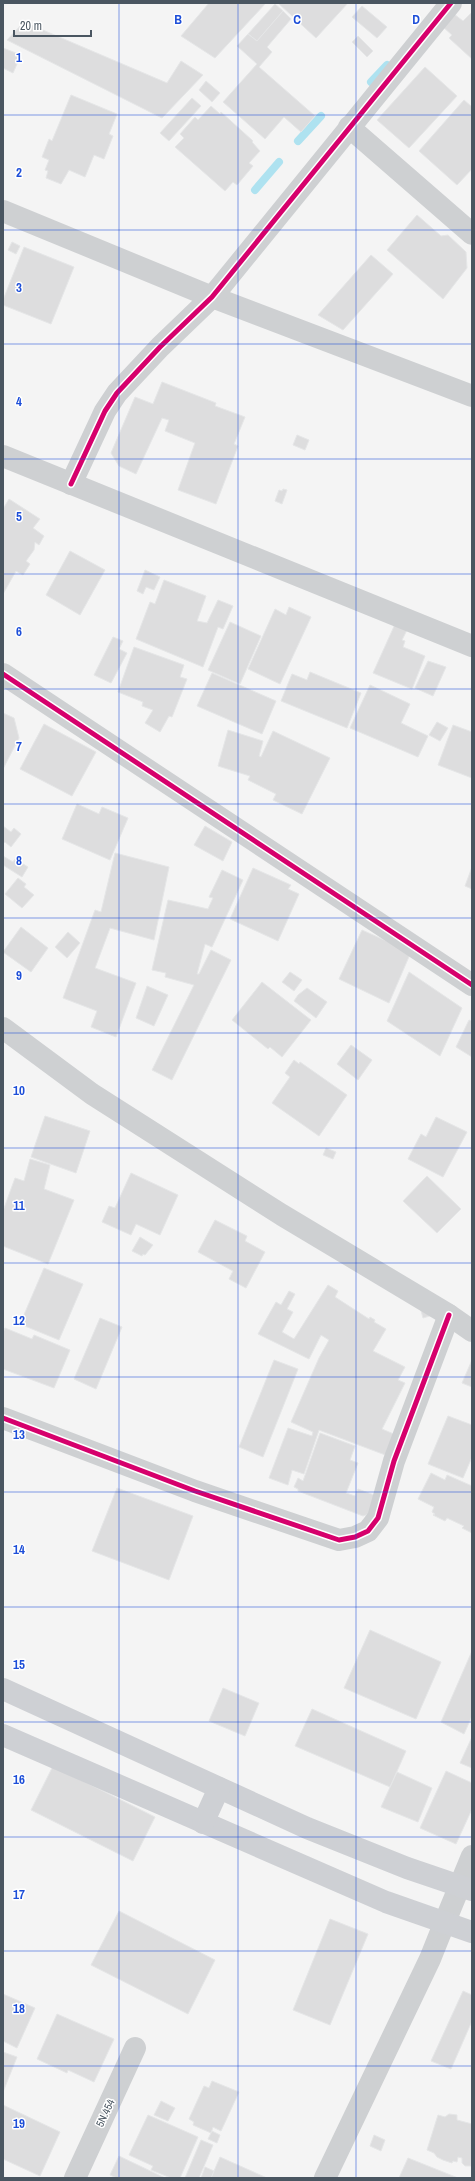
<svg xmlns="http://www.w3.org/2000/svg" width="475" height="2181" viewBox="0 0 475 2181" font-family="'Archivo Narrow',sans-serif">
	<style>
		.lines { fill: none; stroke-linecap: round; stroke-linejoin: round }
		.stream { stroke: #aee2f0; stroke-width: 8 }
		.building { fill: #ddddde; stroke: #e5e6e7 }
		.minor { stroke: #ced0d2; stroke-width: 22 }
		.tertiary { stroke: #ced0d2; stroke-width: 22 }
		.secondary { stroke: #ced0d4; stroke-width: 22 }
		.cycleway-casing { stroke: #fff; stroke-width: 8 }
		.cycleway { stroke: #d6006c; stroke-width: 5 }
		.grid { fill: none; stroke: #1d4ed8; stroke-width: 1; stroke-opacity: 0.55 }
		.labels { text-anchor: middle; stroke-width: 3; stroke-linejoin: round; paint-order: stroke }
		.street-label { font-size: 11px; fill: #4a5661; stroke: #fff }
		.grid-label { font-size: 13px; text-anchor: middle; font-weight: bold; fill: #1d4ed8; stroke: #fff; stroke-width: 3; stroke-linejoin: round; paint-order: stroke }
	</style>
	<rect width="100%" height="100%" fill="#f4f4f4"/>
	<g class="lines">
		<g class="stream">
			<polyline points="371,82 387,65"/>
			<polyline points="298,141 321,116"/>
			<polyline points="255,190 279,162"/>
		</g>
	</g>
	<g class="building">
		<polygon points="209,3 266,3 215,58 181,36"/>
		<polygon points="278,3 348,3 316,38"/>
		<polygon points="275,4 283,11 257,41 248,34"/>
		<polygon points="362,6 387,27 377,38 352,17"/>
		<polygon points="283,11 291,19 267,47 272,52 259,67 315,116 301,132 284,117 265,139 223,102 257,64 237,46 248,34 257,41"/>
		<polygon points="472,12 472,59 449,38 452,35 443,27 454,14 463,21"/>
		<polygon points="24,22 167,83 181,61 203,75 162,118 7,40"/>
		<polygon points="358,36 373,51 367,57 352,42"/>
		<polygon points="3,48 21,55 13,73 3,68"/>
		<polygon points="425,67 457,96 409,148 377,120"/>
		<polygon points="206,81 220,93 212,102 199,90"/>
		<polygon points="71,95 117,114 109,134 113,136 104,159 94,155 85,177 69,170 61,184 46,178 48,171 45,170 49,160 42,157 49,139 52,141"/>
		<polygon points="192,98 201,106 169,141 160,133"/>
		<polygon points="464,100 472,107 472,169 457,185 419,151"/>
		<polygon points="211,106 220,114 221,112 253,141 252,142 260,151 249,163 253,166 237,185 233,182 225,191 175,147 184,138 180,134 195,117 198,120"/>
		<polygon points="417,215 441,236 448,235 466,252 467,268 443,299 387,250"/>
		<polygon points="12,242 20,246 16,254 8,250"/>
		<polygon points="24,247 74,267 51,324 3,305 3,300"/>
		<polygon points="371,255 393,274 343,330 318,315"/>
		<polygon points="162,382 216,403 215,406 245,417 234,444 238,446 216,504 178,490 195,443 165,431 169,420 162,418 136,474 119,466 111,453 135,397 153,404"/>
		<polygon points="297,435 309,440 305,450 293,445"/>
		<polygon points="283,489 287,490 282,504 275,501 279,490 282,491"/>
		<polygon points="9,499 40,519 33,528 44,536 39,545 35,542 34,550 26,561 30,564 23,575 16,571 3,594 3,509"/>
		<polygon points="70,551 105,570 80,615 46,595"/>
		<polygon points="145,570 160,577 154,590 146,587 143,594 137,591"/>
		<polygon points="164,580 206,596 197,621 207,623 218,600 233,606 223,629 218,627 203,667 136,639 150,602 155,604"/>
		<polygon points="289,607 311,617 280,684 248,669 275,609 286,615"/>
		<polygon points="230,622 261,636 240,684 208,670"/>
		<polygon points="396,622 408,628 402,640 405,641 403,647 425,656 412,689 373,673"/>
		<polygon points="113,637 123,641 119,649 127,653 111,683 94,675"/>
		<polygon points="134,647 184,665 180,677 187,679 172,717 169,716 160,732 145,723 153,710 142,706 143,702 118,692"/>
		<polygon points="428,661 446,667 433,696 415,688"/>
		<polygon points="310,672 361,693 347,728 281,701 292,674 307,680"/>
		<polygon points="212,673 276,701 262,734 197,706"/>
		<polygon points="370,685 410,704 401,723 428,736 418,757 350,728"/>
		<polygon points="3,713 14,718 19,738 3,769"/>
		<polygon points="437,722 448,728 440,741 429,735"/>
		<polygon points="44,724 96,752 72,796 20,769"/>
		<polygon points="453,725 472,732 472,778 438,765"/>
		<polygon points="228,730 263,741 259,756 261,757 273,731 330,758 302,814 273,800 276,794 248,780 250,776 218,766"/>
		<polygon points="77,804 99,814 102,807 128,818 110,860 62,839"/>
		<polygon points="3,826 11,832 14,828 21,834 11,847 5,842 3,844"/>
		<polygon points="205,826 232,842 223,861 194,845"/>
		<polygon points="115,853 169,867 154,940 110,928 95,968 136,983 116,1037 91,1027 97,1011 63,998 95,910 101,912"/>
		<polygon points="3,856 13,862 15,859 28,867 22,877 3,865"/>
		<polygon points="472,867 472,889 465,886"/>
		<polygon points="253,868 291,885 288,889 299,894 278,941 230,919"/>
		<polygon points="222,870 243,880 212,947 205,944 197,974 199,974 211,950 231,960 172,1080 152,1070 194,985 165,977 166,973 152,970 168,900 208,909 213,898 209,897"/>
		<polygon points="18,878 26,884 24,887 34,895 22,908 5,894"/>
		<polygon points="21,927 48,948 31,972 3,952"/>
		<polygon points="362,930 411,952 389,1003 339,979"/>
		<polygon points="68,932 80,943 67,958 55,947"/>
		<polygon points="290,972 302,980 294,991 282,982"/>
		<polygon points="409,972 462,1008 440,1056 387,1021"/>
		<polygon points="262,982 311,1020 282,1057 270,1047 268,1049 232,1020"/>
		<polygon points="147,986 168,995 154,1026 136,1018"/>
		<polygon points="307,988 327,1002 316,1018 294,1001 298,995"/>
		<polygon points="469,1020 472,1021 472,1057 456,1047"/>
		<polygon points="351,1045 372,1060 358,1080 337,1064"/>
		<polygon points="294,1060 299,1064 300,1062 347,1095 319,1136 272,1103 290,1077 285,1073"/>
		<polygon points="45,1116 90,1131 76,1173 31,1157"/>
		<polygon points="436,1117 467,1132 443,1177 408,1159 421,1134 426,1137"/>
		<polygon points="326,1148 336,1152 333,1159 323,1155"/>
		<polygon points="30,1159 50,1165 44,1189 74,1200 48,1264 3,1246 3,1211 15,1178 24,1181"/>
		<polygon points="131,1173 178,1195 160,1235 136,1224 131,1235 102,1222 109,1206 115,1208"/>
		<polygon points="427,1176 461,1209 437,1233 403,1201"/>
		<polygon points="215,1220 247,1236 245,1241 265,1252 246,1288 229,1279 233,1271 198,1252"/>
		<polygon points="140,1237 153,1245 145,1255 143,1254 142,1256 132,1251"/>
		<polygon points="44,1268 83,1284 59,1340 20,1324"/>
		<polygon points="328,1285 338,1291 335,1297 369,1319 370,1317 375,1320 374,1322 386,1329 373,1351 405,1367 398,1380 405,1383 382,1429 396,1435 388,1456 319,1430 304,1474 292,1470 288,1485 269,1478 288,1428 312,1436 313,1432 291,1422 319,1358 329,1340 321,1335 309,1359 258,1334 276,1302 281,1305 289,1291 295,1294 287,1309 293,1312 282,1332 294,1339"/>
		<polygon points="420,1307 433,1315 423,1318"/>
		<polygon points="100,1318 122,1327 96,1389 74,1379"/>
		<polygon points="5,1328 32,1339 34,1335 70,1350 54,1388 3,1369 3,1333"/>
		<polygon points="274,1360 298,1369 263,1457 239,1447"/>
		<polygon points="472,1360 472,1387 462,1383"/>
		<polygon points="448,1416 472,1425 472,1457 463,1478 428,1464"/>
		<polygon points="320,1433 355,1446 350,1460 358,1463 346,1493 355,1496 358,1489 374,1495 375,1512 363,1516 298,1491 298,1489 294,1487 298,1478 303,1481"/>
		<polygon points="431,1473 445,1480 447,1475 472,1486 472,1533 462,1528 464,1526 447,1518 445,1521 433,1515 435,1514 432,1512 434,1507 418,1499"/>
		<polygon points="117,1488 193,1516 169,1580 92,1551"/>
		<polygon points="370,1630 441,1662 416,1719 344,1688"/>
		<polygon points="472,1651 472,1716 464,1734 441,1722"/>
		<polygon points="223,1688 259,1703 245,1736 209,1721"/>
		<polygon points="312,1709 406,1751 390,1787 295,1746"/>
		<polygon points="472,1737 472,1768 460,1763"/>
		<polygon points="53,1766 155,1817 133,1861 31,1810"/>
		<polygon points="446,1771 472,1783 472,1809 456,1844 420,1828"/>
		<polygon points="397,1772 432,1788 418,1822 381,1807"/>
		<polygon points="119,1911 215,1960 188,2014 91,1965"/>
		<polygon points="330,1919 368,1934 330,2025 293,2010"/>
		<polygon points="463,1991 472,1995 472,2021 451,2069 431,2061"/>
		<polygon points="3,1994 35,2008 17,2048 3,2041"/>
		<polygon points="57,2014 114,2039 94,2082 68,2070 67,2073 37,2059"/>
		<polygon points="3,2052 17,2057 3,2092"/>
		<polygon points="212,2081 239,2092 221,2131 213,2127 211,2133 193,2125 194,2122 189,2119 204,2086 209,2088"/>
		<polygon points="161,2101 175,2108 168,2121 154,2115"/>
		<polygon points="3,2105 60,2132 40,2176 3,2159"/>
		<polygon points="449,2114 457,2115 457,2120 472,2124 471,2166 465,2166 462,2163 462,2158 458,2157 457,2162 453,2161 452,2163 443,2160 437,2157 434,2153 427,2150 438,2115 445,2117"/>
		<polygon points="148,2115 198,2137 180,2178 171,2178 151,2170 153,2166 129,2155"/>
		<polygon points="212,2131 220,2135 217,2143 208,2139"/>
		<polygon points="374,2135 385,2140 381,2151 370,2146"/>
		<polygon points="201,2140 213,2145 199,2178 185,2178"/>
		<polygon points="119,2156 165,2178 117,2178 110,2175"/>
		<polygon points="220,2157 267,2178 211,2178"/>
		<polygon points="408,2158 458,2178 399,2178"/>
		<polygon points="205,2167 214,2171 211,2178 201,2178"/>
	</g>
	<g class="lines">
		<g class="minor">
			<polyline points="349,127 472,234"/>
			<polyline points="3,211 212,297 472,396"/>
			<polyline points="3,456 472,646"/>
			<polyline points="71,484 105,411 117,393 160,347 212,297 451,3"/>
			<polyline points="3,674 472,985"/>
			<polyline points="3,1028 92,1094 282,1215 449,1315 472,1331"/>
			<polyline points="3,1418 195,1491 339,1540 355,1537 368,1531 378,1518 394,1461 449,1315"/>
			<polyline points="75,2178 135,2048"/>
			<polyline points="325,2178 430,1959 444,1924"/>
		</g>
		<polyline class="tertiary" points="444,1924 472,1856"/>
		<g class="secondary">
			<polyline points="3,1689 307,1828 407,1868 472,1890"/>
			<polyline points="3,1735 386,1902 472,1932"/>
			<polyline points="203,1823 219,1788"/>
		</g>
		<g class="cycleway-casing">
			<g id="cycleway">
				<polyline points="71,484 105,411 117,393 160,347 212,297 451,3"/>
				<polyline points="3,674 472,985"/>
				<polyline points="3,1418 195,1491 339,1540 355,1537 368,1531 378,1518 394,1461 449,1315"/>
			</g>
		</g>
		<use href="#cycleway" class="cycleway"/>
	</g>
	<path class="grid" d="M 119,3 L 119,2178M 238,3 L 238,2178M 356,3 L 356,2178M 3,115 L 472,115M 3,230 L 472,230M 3,344 L 472,344M 3,459 L 472,459M 3,574 L 472,574M 3,689 L 472,689M 3,804 L 472,804M 3,918 L 472,918M 3,1033 L 472,1033M 3,1148 L 472,1148M 3,1263 L 472,1263M 3,1377 L 472,1377M 3,1492 L 472,1492M 3,1607 L 472,1607M 3,1722 L 472,1722M 3,1837 L 472,1837M 3,1951 L 472,1951M 3,2066 L 472,2066"/>
	<g class="labels">
		<g class="street-label">
			<text transform="translate(105 2113) rotate(-65)" y="4">5N.454</text>
		</g>
	</g>
	<g class="grid-label">
		<text x="178" y="24">B</text>
		<text x="297" y="24">C</text>
		<text x="416" y="24">D</text>
		<text x="19" y="62">1</text>
		<text x="19" y="177">2</text>
		<text x="19" y="292">3</text>
		<text x="19" y="406">4</text>
		<text x="19" y="521">5</text>
		<text x="19" y="636">6</text>
		<text x="19" y="751">7</text>
		<text x="19" y="865">8</text>
		<text x="19" y="980">9</text>
		<text x="19" y="1095">10</text>
		<text x="19" y="1210">11</text>
		<text x="19" y="1325">12</text>
		<text x="19" y="1439">13</text>
		<text x="19" y="1554">14</text>
		<text x="19" y="1669">15</text>
		<text x="19" y="1784">16</text>
		<text x="19" y="1899">17</text>
		<text x="19" y="2013">18</text>
		<text x="19" y="2128">19</text>
	</g>
	<rect width="475" height="2181" fill="none" stroke="#4a5661" stroke-width="8"/>
	<path d="M14 30v6h77v-6" fill="none" stroke="#4a5661" stroke-width="2"/>
	<text x="20" y="30" font-size="12" fill="#4a5661" stroke="#ffffff" stroke-width="3" paint-order="stroke">20 m</text>
</svg>
